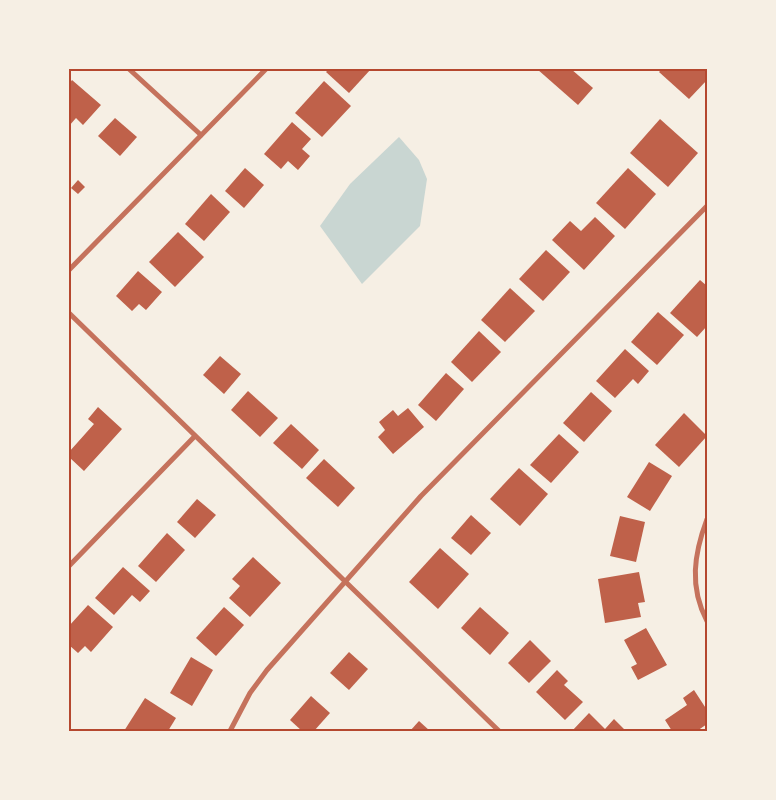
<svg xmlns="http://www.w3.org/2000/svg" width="776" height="800" viewBox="0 0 776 800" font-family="'Work Sans',sans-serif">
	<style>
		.water { fill: #c9d6d2 }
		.building { fill: #bf614a }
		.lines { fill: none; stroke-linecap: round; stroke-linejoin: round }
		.minor { stroke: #c5725c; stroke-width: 5 }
		.neatline { fill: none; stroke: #b5482f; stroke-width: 2 }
	</style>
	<rect width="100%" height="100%" fill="#f6efe4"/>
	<polygon class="water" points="399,137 419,160 427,179 420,226 362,284 320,226 350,184"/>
	<g class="building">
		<polygon points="329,69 371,69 349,93 326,72"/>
		<polygon points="537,69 571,69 593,88 578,105"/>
		<polygon points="662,69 705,69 707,71 707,80 689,99 659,72"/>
		<polygon points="72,80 101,105 83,125 76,118 69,126 69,84"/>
		<polygon points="324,81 351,106 322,137 295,113"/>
		<polygon points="115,118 137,137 120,156 98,136"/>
		<polygon points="660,119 698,153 668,187 630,153"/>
		<polygon points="292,122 311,139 302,149 310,156 298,170 288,161 281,169 264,154"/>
		<polygon points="245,168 264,185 244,208 225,191"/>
		<polygon points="628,168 656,194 625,229 596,203"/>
		<polygon points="78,180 85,187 78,194 71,188"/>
		<polygon points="211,194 230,212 204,241 185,224"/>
		<polygon points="595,217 615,236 584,270 552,240 570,221 581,231"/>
		<polygon points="178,232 204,257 175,287 149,262"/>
		<polygon points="546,250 570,272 543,301 519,279"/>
		<polygon points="138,271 162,292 146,310 139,304 132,311 116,296"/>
		<polygon points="700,280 707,286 707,326 697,337 670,313"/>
		<polygon points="510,288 535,311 505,342 481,320"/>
		<polygon points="658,312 684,335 657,365 631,342"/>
		<polygon points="479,331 501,352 472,382 451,362"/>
		<polygon points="625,349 649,371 638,384 633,379 615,398 596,381"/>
		<polygon points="220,356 241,374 224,394 203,375"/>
		<polygon points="446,373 464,389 436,421 418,405"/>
		<polygon points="248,391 278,418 260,437 231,410"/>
		<polygon points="591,392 612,411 584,442 563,423"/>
		<polygon points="98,407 122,429 84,471 69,457 69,452 94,424 88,419"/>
		<polygon points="408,408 424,427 393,454 378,437 385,430 379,422 393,410 398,416"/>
		<polygon points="684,413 707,436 679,467 655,445"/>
		<polygon points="291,424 319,450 302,469 273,443"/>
		<polygon points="559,434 579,452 551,483 530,465"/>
		<polygon points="324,459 355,488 338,507 306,478"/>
		<polygon points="649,462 672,476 650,511 627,497"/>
		<polygon points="519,468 548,494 520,526 490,499"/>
		<polygon points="197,499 216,515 195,538 177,522"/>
		<polygon points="471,515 491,533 471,555 451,538"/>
		<polygon points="620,516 645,522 636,562 610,556"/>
		<polygon points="167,533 185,550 156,582 138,566"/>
		<polygon points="440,548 469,574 438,609 409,582"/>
		<polygon points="253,557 281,583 250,617 229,598 240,586 232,579"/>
		<polygon points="123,567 150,591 140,602 132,595 114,615 95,598"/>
		<polygon points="639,572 645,602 638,603 641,617 605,623 598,579"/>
		<polygon points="88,605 113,627 91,652 85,646 78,653 69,645 69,626"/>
		<polygon points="224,607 244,625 216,656 196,638"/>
		<polygon points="480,607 509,633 490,655 461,628"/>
		<polygon points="646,628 667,665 638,680 631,667 637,664 624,640"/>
		<polygon points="530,640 551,661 529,683 508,663"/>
		<polygon points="349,652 368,669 349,690 330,673"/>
		<polygon points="191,657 213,670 192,706 170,693"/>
		<polygon points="557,670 568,681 564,685 583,702 565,720 536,692"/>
		<polygon points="694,690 707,710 707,724 697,731 672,731 665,720 687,705 683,698"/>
		<polygon points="311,696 330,713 314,731 302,731 290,720"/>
		<polygon points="145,698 176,718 168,731 124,731"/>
		<polygon points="589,713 605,729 614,719 626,731 572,731"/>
		<polygon points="419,721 430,731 410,731"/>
	</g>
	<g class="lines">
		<g class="minor">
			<polyline points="129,69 201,135"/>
			<polyline points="69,270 266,69"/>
			<polyline points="69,313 499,731"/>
			<path d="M 707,519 C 694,554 689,587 707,621"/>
			<polyline points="69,566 195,436"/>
			<polyline points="230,731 250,693 267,670 421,496 707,206"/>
		</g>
	</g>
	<rect width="776" height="800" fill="none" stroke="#f6efe4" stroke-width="140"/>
	<rect x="70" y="70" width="636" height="660" class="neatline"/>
</svg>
